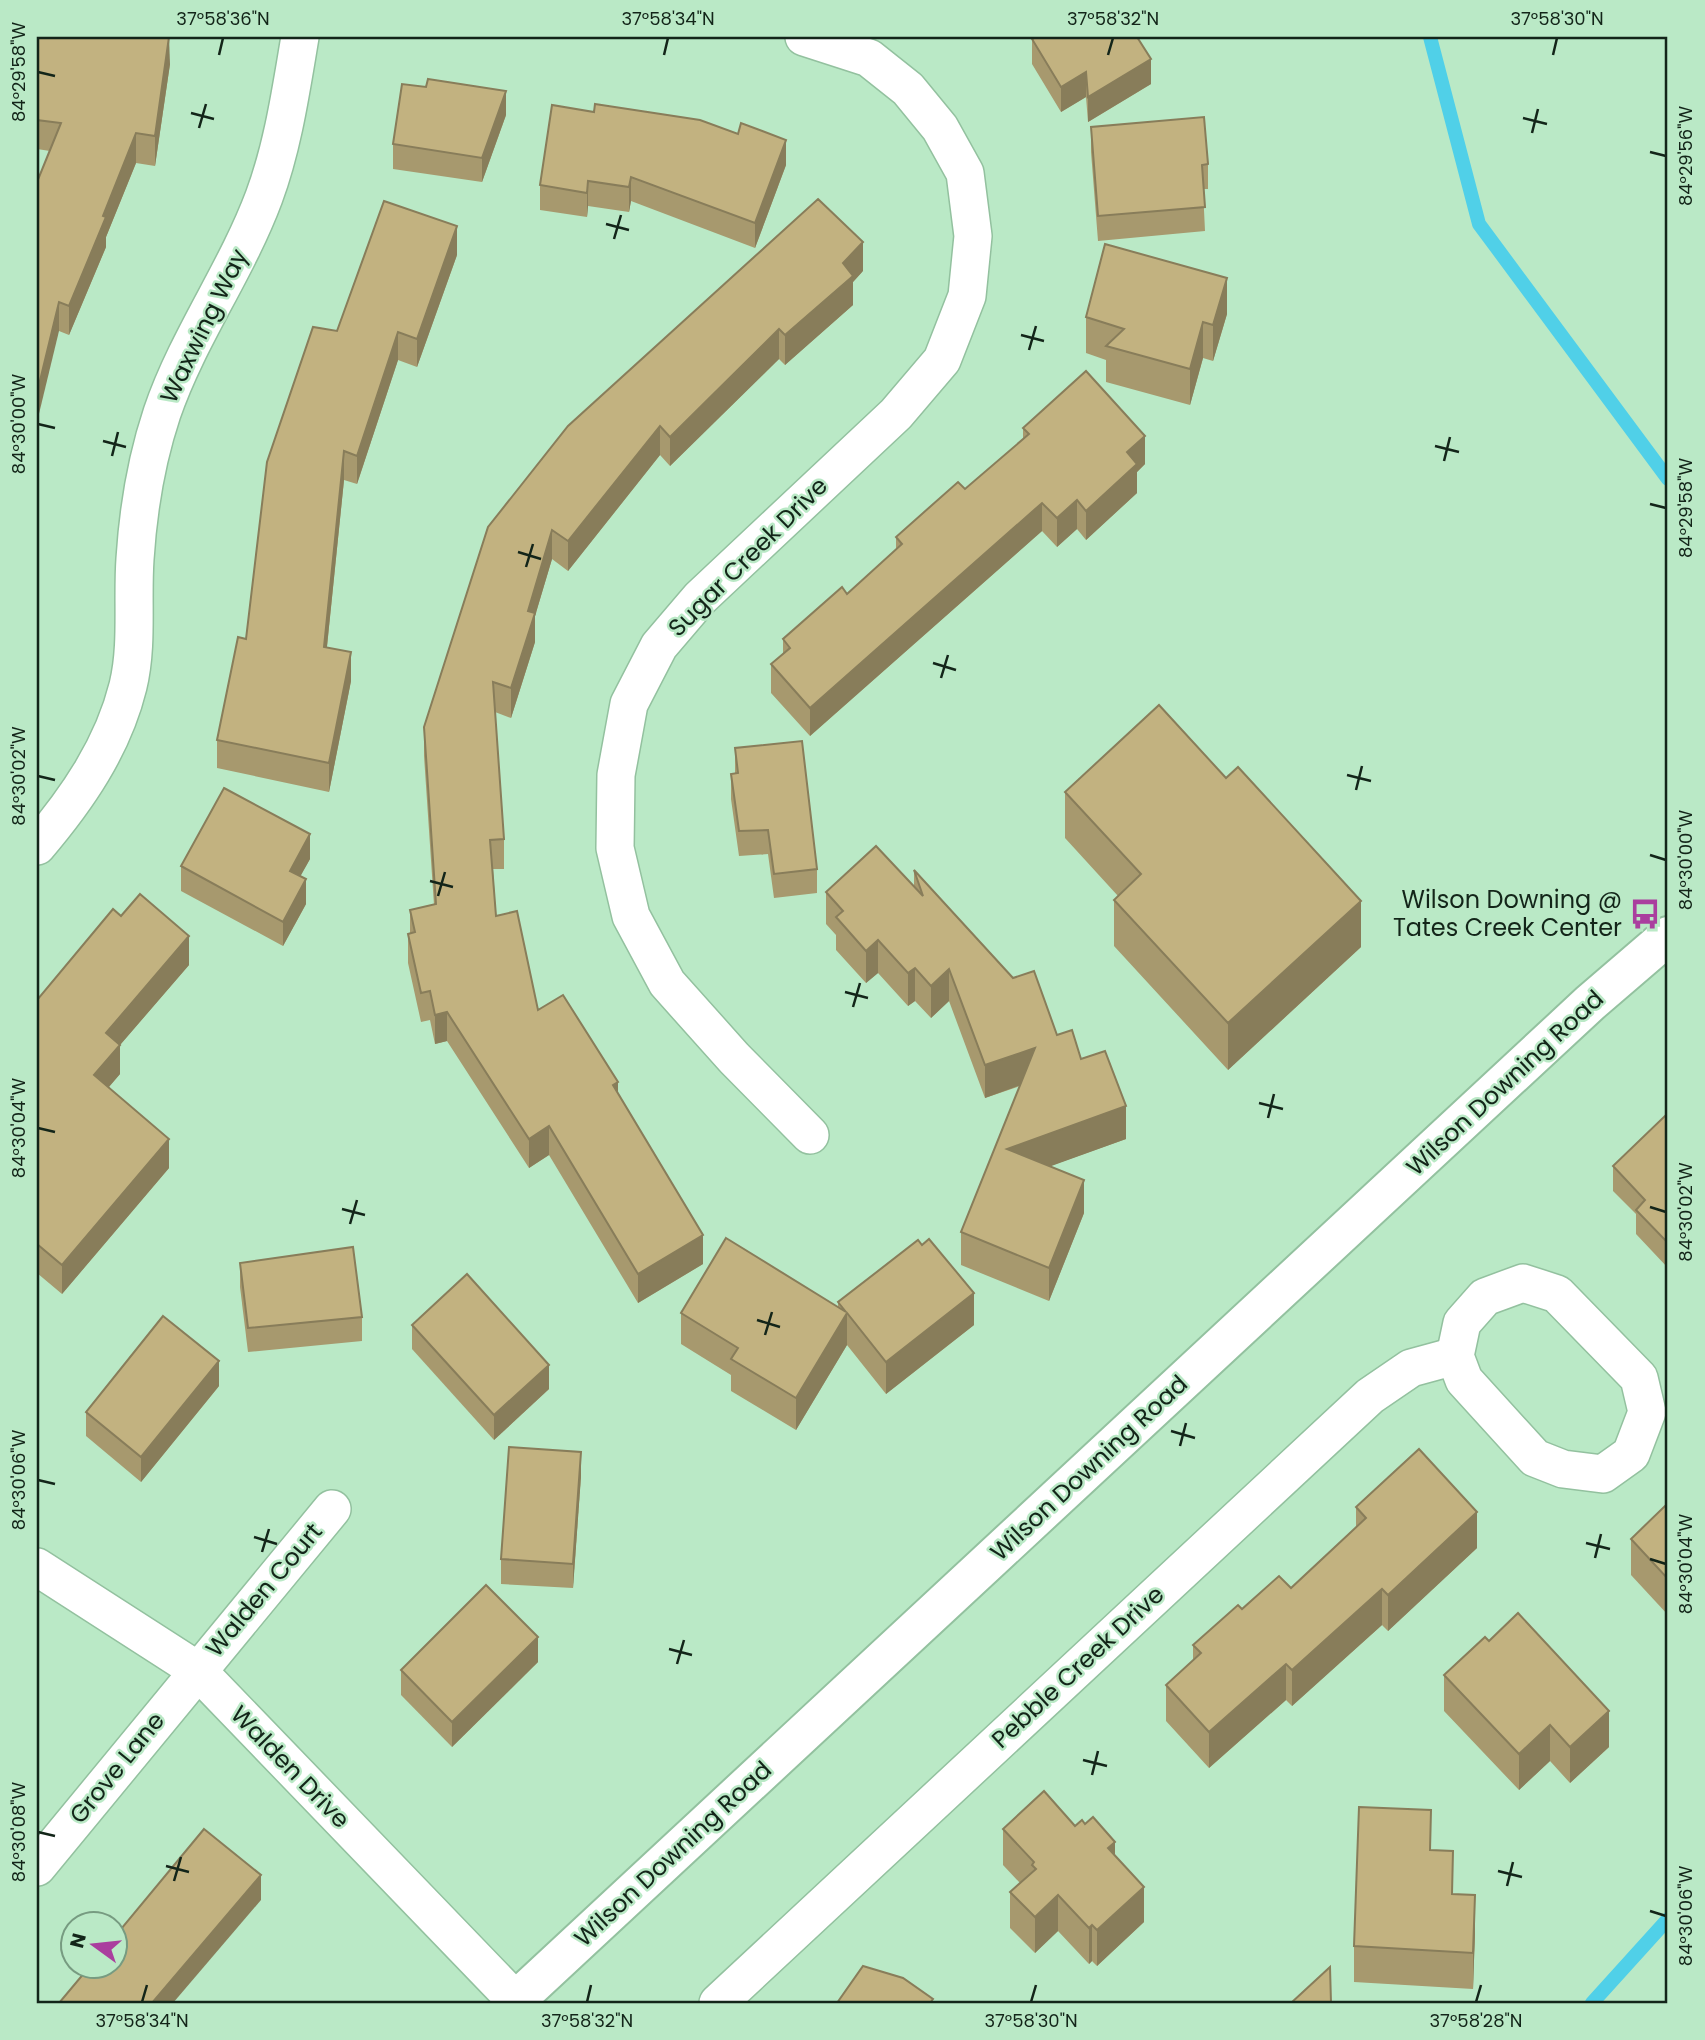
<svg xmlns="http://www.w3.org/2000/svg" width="1705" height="2040" viewBox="0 0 1705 2040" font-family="Poppins,sans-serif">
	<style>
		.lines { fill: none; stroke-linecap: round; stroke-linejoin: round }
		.stream { stroke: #50d0e8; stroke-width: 14 }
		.minor-casing { stroke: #93c19f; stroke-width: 40 }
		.tertiary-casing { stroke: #93c19f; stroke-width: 42 }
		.minor { stroke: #fff; stroke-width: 37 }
		.tertiary { stroke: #fff; stroke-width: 38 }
		.wall { fill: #a7996e }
		.shaded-wall { fill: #887d5a }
		.building { fill: #c2b280; stroke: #887d5a; stroke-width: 2 }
		.ticks { fill: none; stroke: #132519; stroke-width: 2.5 }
		.labels { text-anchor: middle; stroke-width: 5; stroke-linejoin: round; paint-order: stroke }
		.street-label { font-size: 24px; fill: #132519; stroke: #bae9c6 }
		.poi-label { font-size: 24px; fill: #132519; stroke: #bae9c6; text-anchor: end }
		.neatline { fill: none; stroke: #132519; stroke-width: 2.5 }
		.ticks-label { font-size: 18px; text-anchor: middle; fill: #132519 }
	</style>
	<rect width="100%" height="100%" fill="#bae9c6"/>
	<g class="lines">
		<g class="stream">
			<polyline points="1430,37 1479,224 1668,479"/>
			<polyline points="1592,2003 1668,1919"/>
		</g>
		<g class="minor-casing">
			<g id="minor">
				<polyline points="804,37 869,58 908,89 940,128 965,173 973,236 967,296 942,360 896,414 700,598 659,646 629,704 616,775 615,848 631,916 667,983 734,1058 810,1135"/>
				<path d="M 37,846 C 77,799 113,747 128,686 C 138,645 132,601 135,559 C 138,512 147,458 162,413 C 188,337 236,272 264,197 C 283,146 291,90 300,37"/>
				<polygon points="1523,1283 1557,1294 1639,1378 1647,1412 1631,1454 1603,1474 1563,1469 1535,1458 1464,1380 1455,1356 1462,1323 1485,1297"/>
				<polyline points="37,1567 197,1670 518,2003"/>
				<polyline points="37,1867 332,1509"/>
				<polyline points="718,2003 1370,1396 1411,1368 1455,1356"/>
			</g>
		</g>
		<g class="tertiary-casing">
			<polyline id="tertiary" points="513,2003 1590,1003 1668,936"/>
		</g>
		<use href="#minor" class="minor"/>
		<use href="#tertiary" class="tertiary"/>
	</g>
	<g class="wall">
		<polygon points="37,37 170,64 155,166 136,163 106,237 106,247 69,335 59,331 50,151 37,149"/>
		<polygon points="1035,37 1137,37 1151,84 1088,122 1086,97 1061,112 1032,64 1032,39"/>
		<polygon points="552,105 786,165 755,248 631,201 629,212 588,206 587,217 540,210 540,185"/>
		<polygon points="506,115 482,182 393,169 393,144"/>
		<polygon points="1091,127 1208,164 1208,189 1203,189 1205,231 1098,241 1091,152"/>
		<polygon points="457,255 417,367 398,360 357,484 344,480 327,647 351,681 329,792 217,768 217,740 246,639 337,331"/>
		<polygon points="863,271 853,282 853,305 785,365 779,359 670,466 660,455 568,571 552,559 535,616 535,642 511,718 495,712 504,839 504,869 493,869 496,916 538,1010 618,1093 703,1264 638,1303 549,1155 529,1168 447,1041 435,1044 430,1020 421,1022 408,963 408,934 410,933 410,910 434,905 424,756 424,727 488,527"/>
		<polygon points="1227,314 1213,361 1203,358 1190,405 1106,382 1106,360 1086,353 1086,317"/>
		<polygon points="1023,428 1145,464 1137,472 1137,493 1086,540 1077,529 1057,547 1042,531 810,736 771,693 771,664 783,654 783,639 847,594 896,550 896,537 965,489 1023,439"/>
		<polygon points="735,748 817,869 817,893 774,898 768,854 739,856 731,799 731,774 735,773"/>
		<polygon points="1226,778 1361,947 1228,1070 1114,946 1114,900 1118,896 1065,838 1065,792"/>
		<polygon points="310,859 300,876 306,904 283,946 181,891 181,866"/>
		<polygon points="914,870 1057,1035 1081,1059 1126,1139 1050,1166 1084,1213 1049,1301 961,1265 961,1232 1020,1086 985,1098 949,1001 931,1018 915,1001 908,1006 878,973 866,983 836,950 836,935 826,924 826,892 914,887"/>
		<polygon points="121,916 189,965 120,1045 120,1074 109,1087 169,1168 62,1294 37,1273 37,1000"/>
		<polygon points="1668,1113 1668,1268 1636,1234 1636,1214 1613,1191 1613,1166"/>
		<polygon points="240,1263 362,1317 362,1341 248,1352 240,1287"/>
		<polygon points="838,1302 974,1325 886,1394 847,1345 796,1430 731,1391 731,1375 681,1344 681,1313 838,1307"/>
		<polygon points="412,1325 549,1389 494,1440 412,1349"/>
		<polygon points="219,1386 141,1482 86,1436 86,1412"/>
		<polygon points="581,1476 573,1588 501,1584 501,1559"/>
		<polygon points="1668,1503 1668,1615 1631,1575 1631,1539"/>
		<polygon points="1356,1507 1477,1548 1388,1631 1382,1625 1292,1706 1286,1700 1209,1768 1166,1721 1166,1685 1193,1660 1193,1645 1291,1588 1356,1527"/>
		<polygon points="1489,1641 1609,1747 1570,1783 1550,1761 1519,1790 1444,1711 1444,1675"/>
		<polygon points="538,1662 452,1747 401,1695 401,1670"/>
		<polygon points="1075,1826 1115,1856 1144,1922 1097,1966 1092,1961 1089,1964 1058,1931 1035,1953 1010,1928 1010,1892 1020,1883 1003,1865 1003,1829"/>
		<polygon points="1431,1850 1452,1894 1475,1931 1473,1989 1354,1982 1354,1946"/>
	</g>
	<g class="shaded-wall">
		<polygon points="169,37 170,64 155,166 155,136"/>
		<polygon points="1151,59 1151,84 1088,122 1088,97"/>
		<polygon points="1086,72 1086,97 1061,112 1061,87"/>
		<polygon points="506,91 506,115 482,182 482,158"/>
		<polygon points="136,133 136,163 106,237 106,247 69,335 69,306 103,216"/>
		<polygon points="786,140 786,165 755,248 755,223"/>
		<polygon points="631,177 631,201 629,212 629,187"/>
		<polygon points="588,181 588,206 587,217 587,193"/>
		<polygon points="457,226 457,255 417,367 417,339"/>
		<polygon points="863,242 863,271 853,282 853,305 785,365 785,335 843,263"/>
		<polygon points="1227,278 1227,314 1213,361 1213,325"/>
		<polygon points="59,302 59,331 37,422 37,393"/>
		<polygon points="1203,322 1203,358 1190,405 1190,369"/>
		<polygon points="779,329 779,359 670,466 670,437"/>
		<polygon points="398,332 398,360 357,484 357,456"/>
		<polygon points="660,426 660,455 568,571 568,541"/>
		<polygon points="1145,436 1145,464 1137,472 1137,493 1086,540 1086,511 1127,452"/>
		<polygon points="344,451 344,480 324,675 324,647"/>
		<polygon points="1077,500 1077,529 1057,547 1057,518"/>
		<polygon points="1042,503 1042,531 810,736 810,708"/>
		<polygon points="552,530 552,559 535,616 535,642 511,718 511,688 528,611"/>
		<polygon points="351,652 351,681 329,792 329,763"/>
		<polygon points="310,834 310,859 290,895 290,871"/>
		<polygon points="306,879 306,904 283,946 283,922"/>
		<polygon points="1361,901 1361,947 1228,1070 1228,1023"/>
		<polygon points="189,936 189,965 120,1045 120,1074 94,1104 94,1075 106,1033"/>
		<polygon points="878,940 878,973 866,983 866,951"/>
		<polygon points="915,968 915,1001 908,1006 908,973"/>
		<polygon points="949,969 949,1001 931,1018 931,986"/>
		<polygon points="447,1012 447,1041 435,1044 435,1015"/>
		<polygon points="1035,1048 1035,1080 985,1098 985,1065"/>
		<polygon points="618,1082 618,1111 613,1085"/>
		<polygon points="1126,1106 1126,1139 1007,1182 1007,1149"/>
		<polygon points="549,1126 549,1155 529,1168 529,1139"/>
		<polygon points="169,1139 169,1168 62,1294 62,1265"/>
		<polygon points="1084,1180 1084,1213 1049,1301 1049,1268"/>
		<polygon points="703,1235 703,1264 638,1303 638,1274"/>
		<polygon points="974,1293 974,1325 886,1394 886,1362"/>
		<polygon points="847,1313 847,1345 796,1430 796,1398"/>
		<polygon points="219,1361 219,1386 141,1482 141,1457"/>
		<polygon points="549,1365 549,1389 494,1440 494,1415"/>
		<polygon points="581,1452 581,1476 573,1588 573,1564"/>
		<polygon points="1477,1512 1477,1548 1388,1631 1388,1595"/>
		<polygon points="1382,1589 1382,1625 1292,1706 1292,1670"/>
		<polygon points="538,1637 538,1662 452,1747 452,1722"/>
		<polygon points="1286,1664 1286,1700 1209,1768 1209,1732"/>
		<polygon points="1609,1711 1609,1747 1570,1783 1570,1747"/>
		<polygon points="1550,1725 1550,1761 1519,1790 1519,1754"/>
		<polygon points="1115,1842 1115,1878 1108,1848"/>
		<polygon points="261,1875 261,1900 173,2003 152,2003"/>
		<polygon points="1144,1887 1144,1922 1097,1966 1097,1930"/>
		<polygon points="1058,1895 1058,1931 1035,1953 1035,1917"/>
		<polygon points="1475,1895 1475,1931 1473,1989 1473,1953"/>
		<polygon points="1092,1925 1092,1961 1089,1964 1089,1928"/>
	</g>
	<g class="building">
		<polygon points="37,37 169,37 155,136 136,133 103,216 106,217 69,306 59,302 37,393 37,182 61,123 37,120"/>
		<polygon points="1036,37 1137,37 1151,59 1088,97 1086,72 1061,87 1032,39"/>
		<polygon points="428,79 506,91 482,158 393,144 402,84 426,87"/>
		<polygon points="595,104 700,120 738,134 741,123 786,140 755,223 631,177 629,187 588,181 587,193 540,185 552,105 594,112"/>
		<polygon points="1204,117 1208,164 1202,165 1205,207 1098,216 1091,127"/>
		<polygon points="818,199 863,242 843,263 853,276 785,335 779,329 670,437 660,426 568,541 552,530 528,611 535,613 511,688 493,682 504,839 490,840 496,916 517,911 538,1010 563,995 618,1082 613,1085 703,1235 638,1274 549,1126 529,1139 447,1012 435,1015 430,991 421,993 408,934 415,932 410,910 436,904 424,727 488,527 568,426"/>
		<polygon points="384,201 457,226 417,339 398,332 357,456 344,451 324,647 351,652 329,763 217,740 238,637 246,639 267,462 313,327 337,331"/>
		<polygon points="1105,244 1227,278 1213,325 1203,322 1190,369 1106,346 1124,329 1086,317"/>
		<polygon points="1086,371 1145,436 1127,452 1137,464 1086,511 1077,500 1057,518 1042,503 810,708 771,664 790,648 783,639 842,587 847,594 902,544 896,537 958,482 965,489 1029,434 1023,428"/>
		<polygon points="1159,705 1226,778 1238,767 1361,901 1228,1023 1114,900 1141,874 1065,792"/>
		<polygon points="802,741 817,869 774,874 768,830 739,831 731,774 738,773 735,748"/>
		<polygon points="224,788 310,834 290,871 306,879 283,922 181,866"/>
		<polygon points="876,846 923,896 914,870 1013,978 1034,971 1057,1035 1072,1030 1081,1059 1105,1051 1126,1106 1007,1149 1084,1180 1049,1268 961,1232 1035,1048 985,1065 949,969 931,986 915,968 908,973 878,940 866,951 836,917 843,911 826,892"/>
		<polygon points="140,894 189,936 106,1033 120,1045 94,1075 169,1139 62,1265 37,1244 37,1000 113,909 121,916"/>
		<polygon points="1668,1113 1668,1243 1636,1210 1645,1200 1613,1166"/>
		<polygon points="726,1238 846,1312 838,1302 918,1240 922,1245 929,1239 974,1293 886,1362 847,1313 796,1398 731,1359 738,1348 681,1313"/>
		<polygon points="353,1247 362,1317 248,1328 240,1263"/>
		<polygon points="467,1274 549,1365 494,1415 412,1325"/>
		<polygon points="163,1316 219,1361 141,1457 86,1412"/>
		<polygon points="509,1447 581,1452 573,1564 501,1559"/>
		<polygon points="1419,1449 1477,1512 1388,1595 1382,1589 1292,1670 1286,1664 1209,1732 1166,1685 1201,1653 1193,1645 1238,1605 1242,1609 1279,1576 1291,1588 1366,1518 1356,1507"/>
		<polygon points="1668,1503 1668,1579 1631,1539"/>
		<polygon points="486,1585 538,1637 452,1722 401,1670"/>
		<polygon points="1518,1613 1609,1711 1570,1747 1550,1725 1519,1754 1444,1675 1485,1637 1489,1641"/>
		<polygon points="1044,1791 1075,1826 1082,1820 1085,1824 1093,1817 1115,1842 1108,1848 1144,1887 1097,1930 1092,1925 1089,1928 1058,1895 1035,1917 1010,1892 1036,1869 1032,1865 1034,1862 1003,1829"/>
		<polygon points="1359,1807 1431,1810 1430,1850 1453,1851 1452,1894 1475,1895 1473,1953 1354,1946"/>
		<polygon points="204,1829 261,1875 152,2003 59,2003 90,1966 116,1966 116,1935"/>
		<polygon points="863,1966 903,1978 933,1999 930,2003 837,2003"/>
		<polygon points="1330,1967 1331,2003 1291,2003"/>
	</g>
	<path class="ticks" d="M 219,55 L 223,38M 664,55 L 668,38M 1108,55 L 1113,38M 1553,55 L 1557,38M 38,72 L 55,76M 191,113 L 214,119M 1523,118 L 1547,124M 199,128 L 206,104M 1532,133 L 1538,109M 1650,152 L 1666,156M 606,224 L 629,230M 614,239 L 621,215M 1021,335 L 1044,341M 1029,350 L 1036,326M 38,424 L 55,428M 103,441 L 126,447M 1435,446 L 1459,452M 112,456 L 118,432M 1444,461 L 1450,437M 1650,504 L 1666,508M 518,552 L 541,559M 526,567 L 533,544M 933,663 L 956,670M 941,678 L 948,655M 1347,775 L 1371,781M 38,776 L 55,780M 1356,790 L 1362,766M 1650,855 L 1666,860M 430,881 L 453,887M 438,896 L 445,872M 845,992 L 868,998M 853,1007 L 860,983M 1259,1103 L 1283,1109M 1268,1118 L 1274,1094M 38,1128 L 55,1132M 1650,1207 L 1666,1212M 342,1209 L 365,1215M 350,1224 L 357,1200M 757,1320 L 780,1327M 765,1335 L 772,1312M 1171,1431 L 1195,1438M 1180,1446 L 1186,1423M 38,1480 L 55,1484M 254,1537 L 277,1544M 1586,1543 L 1610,1549M 262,1552 L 269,1529M 1595,1558 L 1601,1534M 1650,1559 L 1666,1564M 669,1649 L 692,1655M 677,1664 L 684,1640M 1083,1760 L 1107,1766M 1092,1775 L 1098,1751M 38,1832 L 55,1836M 166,1866 L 189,1872M 1498,1871 L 1522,1877M 174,1881 L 181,1857M 1507,1886 L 1513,1862M 1650,1911 L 1666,1916M 142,2002 L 147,1985M 587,2002 L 591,1985M 1031,2002 L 1036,1985M 1476,2002 L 1481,1985"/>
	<defs>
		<g id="bus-bare" transform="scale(2.415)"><path d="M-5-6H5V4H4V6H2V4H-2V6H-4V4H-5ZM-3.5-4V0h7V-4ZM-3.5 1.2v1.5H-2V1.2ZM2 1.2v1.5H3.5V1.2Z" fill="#aa3e9e" stroke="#bae9c6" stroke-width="2.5" paint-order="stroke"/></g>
	</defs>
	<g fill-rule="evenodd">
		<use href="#bus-bare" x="1645" y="914"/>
	</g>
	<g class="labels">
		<g class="street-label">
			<text transform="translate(204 326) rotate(-64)" y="8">Waxwing Way</text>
			<text transform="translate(748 557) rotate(-45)" y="8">Sugar Creek Drive</text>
			<text transform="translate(1505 1083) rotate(-43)" y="8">Wilson Downing Road</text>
			<text transform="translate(1089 1468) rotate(-43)" y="8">Wilson Downing Road</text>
			<text transform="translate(264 1590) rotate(-50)" y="8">Walden Court</text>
			<text transform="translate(1078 1667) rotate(-43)" y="8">Pebble Creek Drive</text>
			<text transform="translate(290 1767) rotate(46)" y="8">Walden Drive</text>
			<text transform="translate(117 1768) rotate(-51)" y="8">Grove Lane</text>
			<text transform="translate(673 1854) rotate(-43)" y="8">Wilson Downing Road</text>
		</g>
		<g class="poi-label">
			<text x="1622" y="908">Wilson Downing @<tspan x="1622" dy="28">Tates Creek Center</tspan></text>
		</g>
	</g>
	<rect width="1705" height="2040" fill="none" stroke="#bae9c6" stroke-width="77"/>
	<g transform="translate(94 1945) rotate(285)"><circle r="33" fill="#bae9c6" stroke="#779b81" stroke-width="2"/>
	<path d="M0-5L12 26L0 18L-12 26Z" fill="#aa3e9e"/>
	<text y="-10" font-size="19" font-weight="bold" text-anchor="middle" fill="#132519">N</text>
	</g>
	<rect x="38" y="38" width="1628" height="1964" class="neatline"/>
	<g class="ticks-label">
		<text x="223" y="25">37°58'36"N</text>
		<text x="668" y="25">37°58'34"N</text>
		<text x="1113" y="25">37°58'32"N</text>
		<text x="1557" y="25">37°58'30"N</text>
		<text transform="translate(19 72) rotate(-90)" y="6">84°29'58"W</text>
		<text transform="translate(1686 156) rotate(-90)" y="6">84°29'56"W</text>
		<text transform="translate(19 424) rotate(-90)" y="6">84°30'00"W</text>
		<text transform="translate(1686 508) rotate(-90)" y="6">84°29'58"W</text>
		<text transform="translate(19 776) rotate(-90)" y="6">84°30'02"W</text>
		<text transform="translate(1686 860) rotate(-90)" y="6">84°30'00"W</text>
		<text transform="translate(19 1128) rotate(-90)" y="6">84°30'04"W</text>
		<text transform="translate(1686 1212) rotate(-90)" y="6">84°30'02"W</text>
		<text transform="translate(19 1480) rotate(-90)" y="6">84°30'06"W</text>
		<text transform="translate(1686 1564) rotate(-90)" y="6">84°30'04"W</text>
		<text transform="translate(19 1832) rotate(-90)" y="6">84°30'08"W</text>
		<text transform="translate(1686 1916) rotate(-90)" y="6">84°30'06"W</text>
		<text x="142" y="2027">37°58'34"N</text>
		<text x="587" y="2027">37°58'32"N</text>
		<text x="1031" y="2027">37°58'30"N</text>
		<text x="1476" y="2027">37°58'28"N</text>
	</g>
</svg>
